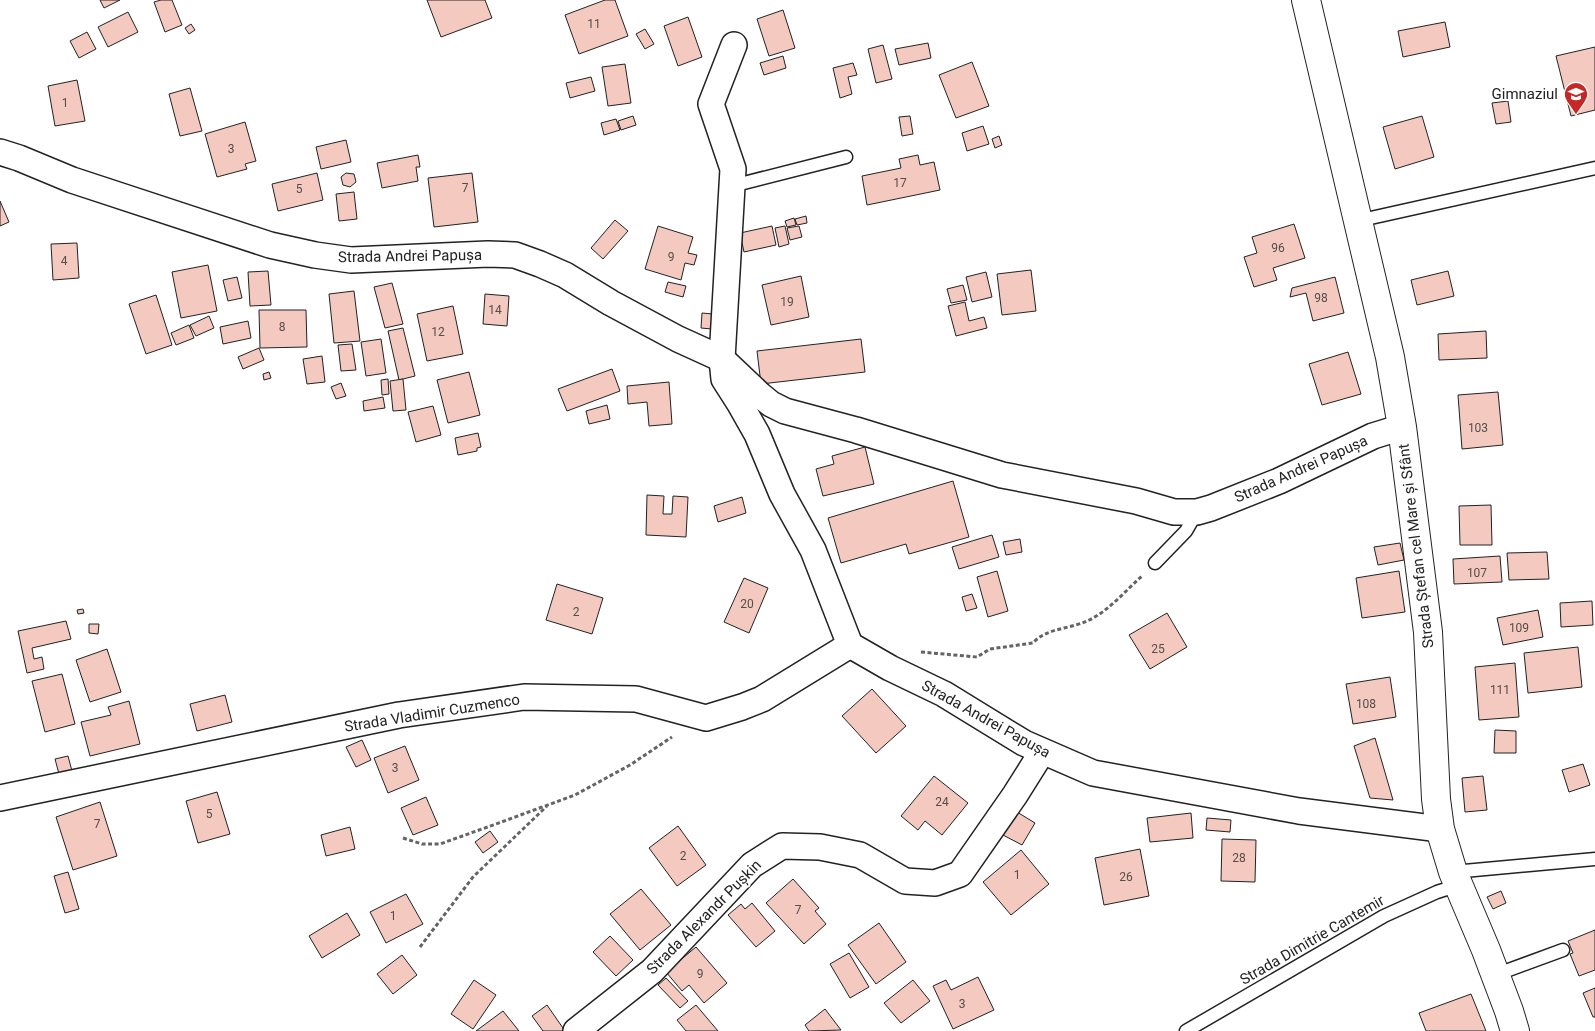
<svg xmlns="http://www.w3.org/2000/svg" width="1595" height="1031" viewBox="0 0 1595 1031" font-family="Roboto,sans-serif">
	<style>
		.building { fill: #f3c9c0; stroke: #222 }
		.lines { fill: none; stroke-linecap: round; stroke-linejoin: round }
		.lane-casing { stroke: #222; stroke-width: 15 }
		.street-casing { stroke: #222; stroke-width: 28 }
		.primary-casing { stroke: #222; stroke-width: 30 }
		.path { stroke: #646464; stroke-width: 3; stroke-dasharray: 4 2.5; stroke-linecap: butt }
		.lane { stroke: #fff; stroke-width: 12 }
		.street { stroke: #fff; stroke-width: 25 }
		.primary { stroke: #fff; stroke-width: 28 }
		.labels { text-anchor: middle; stroke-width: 4; stroke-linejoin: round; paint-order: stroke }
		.number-label { font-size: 12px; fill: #564c4a }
		.poi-label { font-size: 15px; fill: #222; stroke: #fff; text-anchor: end }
		.street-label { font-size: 15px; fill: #222; stroke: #fff }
	</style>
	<rect width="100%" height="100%" fill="#fff"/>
	<g class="building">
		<polygon points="100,0 120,0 104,8"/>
		<polygon points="161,0 172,0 182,25 165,32 154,2"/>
		<polygon points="427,0 485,0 492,18 441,37"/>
		<polygon points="605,0 615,0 628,36 579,54 565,15"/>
		<polygon points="783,10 795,48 769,56 757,19"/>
		<polygon points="128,12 138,32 108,47 98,27"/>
		<polygon points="688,17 702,57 678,66 664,26"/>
		<polygon points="1445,22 1450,47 1403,57 1398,31"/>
		<polygon points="191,24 195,30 189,34 185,28"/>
		<polygon points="645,29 654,44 645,49 636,34"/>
		<polygon points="87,32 96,49 79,58 70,41"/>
		<polygon points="928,43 931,58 899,65 895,49"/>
		<polygon points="883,45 892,79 876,83 868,49"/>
		<polygon points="1595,47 1595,110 1571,116 1556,56"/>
		<polygon points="783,56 786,68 764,75 760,63"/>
		<polygon points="972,62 989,106 956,118 939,75"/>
		<polygon points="853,63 857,75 848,77 852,94 840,98 833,68"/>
		<polygon points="625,64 631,103 608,106 602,67"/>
		<polygon points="591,77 595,91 570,98 566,83"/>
		<polygon points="77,80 85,121 55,126 48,86"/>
		<polygon points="190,88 202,131 180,136 169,94"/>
		<polygon points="1508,101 1511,122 1496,124 1492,103"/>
		<polygon points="633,116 636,125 621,130 618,121"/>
		<polygon points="910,116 913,134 902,136 899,117"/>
		<polygon points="1422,116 1434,157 1395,169 1383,127"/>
		<polygon points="616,119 620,130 604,135 601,123"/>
		<polygon points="245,122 256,161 245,164 247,169 217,177 205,134"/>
		<polygon points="983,126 989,144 967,151 962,133"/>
		<polygon points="999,136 1002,145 995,148 992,139"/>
		<polygon points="346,140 351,162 321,169 316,147"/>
		<polygon points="418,155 420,167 416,167 418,181 382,188 377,163"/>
		<polygon points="918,155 920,165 934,162 940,190 867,205 862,176 901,168 899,159"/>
		<polygon points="317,173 323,200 278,211 272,184"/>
		<polygon points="346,173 354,174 356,182 350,187 343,185 341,177"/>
		<polygon points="472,173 478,222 434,227 428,178"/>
		<polygon points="354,192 357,219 339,221 336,194"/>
		<polygon points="0,201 9,222 0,226"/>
		<polygon points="806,216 807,223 797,225 795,219"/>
		<polygon points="794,218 796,225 787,227 785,221"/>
		<polygon points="615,220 628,231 603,259 591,248"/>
		<polygon points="1294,224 1305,258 1273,268 1277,280 1254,287 1244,257 1257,253 1252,237"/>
		<polygon points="658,226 693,237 688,253 697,255 694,265 685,263 681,280 645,269"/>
		<polygon points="772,226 776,245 744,252 740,233"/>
		<polygon points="785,226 789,244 779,247 775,228"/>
		<polygon points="799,226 802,237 790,240 787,228"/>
		<polygon points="77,243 79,278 53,280 51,244"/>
		<polygon points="208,265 217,311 181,318 172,272"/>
		<polygon points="1031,270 1036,311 1002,315 997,274"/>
		<polygon points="268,271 271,305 250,306 248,272"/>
		<polygon points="1448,271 1454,296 1417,305 1411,280"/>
		<polygon points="986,272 992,297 972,302 966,277"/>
		<polygon points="801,276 809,317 771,325 762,285"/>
		<polygon points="237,277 242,298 228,301 223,280"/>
		<polygon points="1335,277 1344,313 1313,321 1306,293 1290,297 1292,288"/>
		<polygon points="668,282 686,286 683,297 665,292"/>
		<polygon points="392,283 403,324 385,328 374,287"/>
		<polygon points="963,285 967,300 951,303 947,289"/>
		<polygon points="354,291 360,341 334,343 329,294"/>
		<polygon points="485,294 509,296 507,326 483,324"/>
		<polygon points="156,295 172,345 146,354 129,304"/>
		<polygon points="965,302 969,321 984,317 987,328 956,336 948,306"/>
		<polygon points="453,306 463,354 427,361 417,314"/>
		<polygon points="259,310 306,310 307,347 260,348"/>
		<polygon points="702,313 713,314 712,329 701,328"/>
		<polygon points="209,316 214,328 196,336 190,325"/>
		<polygon points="248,321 251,338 223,344 220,327"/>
		<polygon points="189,325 194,338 176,345 171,333"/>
		<polygon points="403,328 415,376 399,380 388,331"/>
		<polygon points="1486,331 1487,358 1439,360 1438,334"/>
		<polygon points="381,339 386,373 366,376 361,342"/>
		<polygon points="861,339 865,372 761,384 757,351"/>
		<polygon points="352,344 356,370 341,371 338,345"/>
		<polygon points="259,348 264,360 243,369 238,357"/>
		<polygon points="1348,352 1361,394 1322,405 1309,364"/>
		<polygon points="322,356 325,382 307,384 303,359"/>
		<polygon points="612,369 620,391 567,411 558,389"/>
		<polygon points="269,372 271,378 264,380 263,374"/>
		<polygon points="469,372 480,415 448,423 437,380"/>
		<polygon points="388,379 389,394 382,395 381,380"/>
		<polygon points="403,379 406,410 393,411 390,381"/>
		<polygon points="669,382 672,424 649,426 647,402 628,404 627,386"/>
		<polygon points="341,383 346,396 336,399 331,387"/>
		<polygon points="1498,392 1503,445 1462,449 1458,395"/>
		<polygon points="383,397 385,408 364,411 363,401"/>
		<polygon points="607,405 610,419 589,424 586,411"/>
		<polygon points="433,406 441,435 416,442 408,412"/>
		<polygon points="478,433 481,447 477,448 477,451 458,455 455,438"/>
		<polygon points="865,447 874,484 823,496 816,469 834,464 832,456"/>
		<polygon points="953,481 969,537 909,554 906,544 841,563 828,518"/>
		<polygon points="647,495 664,496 663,514 672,514 673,496 688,497 686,537 646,535"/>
		<polygon points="742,497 746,513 718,522 714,506"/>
		<polygon points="1491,505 1492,545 1460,545 1459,506"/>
		<polygon points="992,535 999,557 959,569 952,547"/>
		<polygon points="1020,539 1022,552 1006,555 1003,542"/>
		<polygon points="1400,543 1404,560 1378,565 1374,547"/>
		<polygon points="1547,552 1549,579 1509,580 1507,553"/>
		<polygon points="1500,556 1502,582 1454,584 1453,559"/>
		<polygon points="997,571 1008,611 988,617 977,577"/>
		<polygon points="1399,571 1405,612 1362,618 1356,578"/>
		<polygon points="744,578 768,588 749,633 724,622"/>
		<polygon points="557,584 603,598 592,634 546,620"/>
		<polygon points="972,594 977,608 966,611 962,597"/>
		<polygon points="1592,601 1593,625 1561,627 1560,603"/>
		<polygon points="83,609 84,613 78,614 77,610"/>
		<polygon points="1538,610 1543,637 1503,645 1497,618"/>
		<polygon points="1167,613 1187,647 1150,669 1129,635"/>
		<polygon points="66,621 71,639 32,648 34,659 42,657 44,669 27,673 18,631"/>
		<polygon points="89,624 99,624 98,634 89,633"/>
		<polygon points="1578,647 1582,687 1528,693 1524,653"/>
		<polygon points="107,649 121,692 90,702 76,660"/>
		<polygon points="1515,663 1519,717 1479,720 1475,667"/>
		<polygon points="62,674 75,724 45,732 32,681"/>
		<polygon points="1390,677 1396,717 1353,724 1346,684"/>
		<polygon points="872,689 906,726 876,753 842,716"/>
		<polygon points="225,695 232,722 197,731 190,704"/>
		<polygon points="129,701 140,744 90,756 81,722 111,715 108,707"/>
		<polygon points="1495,730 1516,731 1516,753 1494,753"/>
		<polygon points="1375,738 1393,800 1370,798 1354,746"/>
		<polygon points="362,740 371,760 356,767 346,747"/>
		<polygon points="405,746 419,780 388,793 374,758"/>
		<polygon points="68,756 72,771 59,774 55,759"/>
		<polygon points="1583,764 1590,785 1569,792 1562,770"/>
		<polygon points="934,776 968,803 942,835 925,821 918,830 901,816"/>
		<polygon points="1483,776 1487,810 1465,812 1462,778"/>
		<polygon points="217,792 230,834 198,843 186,801"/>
		<polygon points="426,797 438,825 413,835 401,808"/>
		<polygon points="100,802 117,856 73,870 56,817"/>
		<polygon points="1017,812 1035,823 1022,845 1003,835"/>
		<polygon points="1191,813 1193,838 1150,842 1147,818"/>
		<polygon points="1207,818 1231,820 1230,832 1206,830"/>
		<polygon points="678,826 706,865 677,886 649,848"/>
		<polygon points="350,827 355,849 326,856 321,835"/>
		<polygon points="490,831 498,842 483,853 475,842"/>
		<polygon points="1222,839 1256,840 1255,882 1221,881"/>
		<polygon points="1140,849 1149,896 1104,905 1095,858"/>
		<polygon points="1021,850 1049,884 1011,915 983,882"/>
		<polygon points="68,872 79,909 65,913 54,876"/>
		<polygon points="793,879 819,908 815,911 826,924 804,944 766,903"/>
		<polygon points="641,889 671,925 640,950 610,914"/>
		<polygon points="1501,891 1506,903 1493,909 1487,897"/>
		<polygon points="406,894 423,924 386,943 370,912"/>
		<polygon points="752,903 775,931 756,947 728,915 741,904 745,909"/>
		<polygon points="347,913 360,935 322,958 309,936"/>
		<polygon points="879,923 906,962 876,984 848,945"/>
		<polygon points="1595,930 1595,970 1579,976 1570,954 1573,953 1568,941"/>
		<polygon points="610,936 633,960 616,976 593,952"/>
		<polygon points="696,947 727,983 704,1003 689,985 682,991 666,972"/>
		<polygon points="849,953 869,987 850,998 830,964"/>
		<polygon points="402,955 417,975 393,994 377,974"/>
		<polygon points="978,977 994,1010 953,1029 933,986 946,980 951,990"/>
		<polygon points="666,978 688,1001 680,1008 658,985"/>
		<polygon points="474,980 496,995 473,1029 451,1014"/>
		<polygon points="913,980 930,1001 901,1023 884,1003"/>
		<polygon points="1595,988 1595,1017 1593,1017 1583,993"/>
		<polygon points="1471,994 1486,1031 1426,1031 1419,1013"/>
		<polygon points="547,1005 565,1031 543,1031 532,1016"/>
		<polygon points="696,1005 718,1031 686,1031 677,1020"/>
		<polygon points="825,1009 841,1030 809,1031 805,1025"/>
		<polygon points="503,1011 519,1031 476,1031"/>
	</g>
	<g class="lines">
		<g class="lane-casing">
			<g id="lane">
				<polyline points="732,186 846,157"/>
				<polyline points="1357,221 1595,168"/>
				<polyline points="1155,563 1186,531 1197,512"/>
				<polyline points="1453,872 1595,859"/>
				<polyline points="1495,975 1563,950"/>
				<polyline points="1186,1031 1384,916 1437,892 1459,885"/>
			</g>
		</g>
		<g class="street-casing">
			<g id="street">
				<polyline points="734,45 711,104 733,169 722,359 724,379 740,404 757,434 782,494 813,550 850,645 890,668 944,694 1024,743 1093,773 1299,811 1440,829"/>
				<polyline points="0,152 19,158 72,180 270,245 315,255 351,260 488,254 515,255 540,264 565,275 611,303 678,339 722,359 760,395 771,404 785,411 856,430 1002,475 1136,501 1174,512 1197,512 1211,508 1279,481 1373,436 1402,427"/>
				<polyline points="0,798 399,715 524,697 636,699 706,718 742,707 762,699 850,645"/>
				<polyline points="576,1031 652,971 752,865 782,846 820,847 860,855 905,881 935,883 960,874 1015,795 1042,752"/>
			</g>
		</g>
		<g class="primary-casing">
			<polyline id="primary" points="1306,0 1390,357 1402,427 1428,632 1436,799 1440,829 1453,872 1486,950 1509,1011 1515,1031"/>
		</g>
		<g class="path">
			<path d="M 921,652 L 977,657 L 990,649 L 1033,643 C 1046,628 1070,629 1087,621 C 1108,612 1125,591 1142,576"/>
			<polyline points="403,838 422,844 440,844 496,824 575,795 630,765 672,737"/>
			<polyline points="420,947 473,877 547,806"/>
		</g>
		<use href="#lane" class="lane"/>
		<use href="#street" class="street"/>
		<use href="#primary" class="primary"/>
	</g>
	<defs>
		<g id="school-pin" transform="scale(1.25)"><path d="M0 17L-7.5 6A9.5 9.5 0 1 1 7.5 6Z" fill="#c62828" stroke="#fff"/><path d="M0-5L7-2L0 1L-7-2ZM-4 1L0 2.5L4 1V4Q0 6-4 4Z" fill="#fff"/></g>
	</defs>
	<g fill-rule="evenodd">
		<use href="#school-pin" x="1576" y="94"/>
	</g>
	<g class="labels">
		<g class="number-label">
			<text x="594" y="28">11</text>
			<text x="65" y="107">1</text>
			<text x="231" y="153">3</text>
			<text x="900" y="187">17</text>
			<text x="465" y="192">7</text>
			<text x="299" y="193">5</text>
			<text x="1278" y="252">96</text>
			<text x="671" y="261">9</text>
			<text x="64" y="265">4</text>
			<text x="1321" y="302">98</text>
			<text x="787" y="306">19</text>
			<text x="495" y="314">14</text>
			<text x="282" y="331">8</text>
			<text x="438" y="336">12</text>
			<text x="1478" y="432">103</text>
			<text x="1477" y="577">107</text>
			<text x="747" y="608">20</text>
			<text x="576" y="616">2</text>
			<text x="1519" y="632">109</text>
			<text x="1158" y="653">25</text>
			<text x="1500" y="694">111</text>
			<text x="1366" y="708">108</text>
			<text x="395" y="772">3</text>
			<text x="942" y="806">24</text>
			<text x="209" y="818">5</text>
			<text x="97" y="828">7</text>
			<text x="683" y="860">2</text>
			<text x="1239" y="862">28</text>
			<text x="1017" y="879">1</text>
			<text x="1126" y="881">26</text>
			<text x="798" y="914">7</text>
			<text x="393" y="920">1</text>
			<text x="700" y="978">9</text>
			<text x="962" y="1008">3</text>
		</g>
		<g class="poi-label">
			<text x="1558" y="99">Gimnaziul</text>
		</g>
		<g class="street-label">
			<text transform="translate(410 256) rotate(-1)" y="5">Strada Andrei Papușa</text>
			<text transform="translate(1301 469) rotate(-24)" y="5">Strada Andrei Papușa</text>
			<text transform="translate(1416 546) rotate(-97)" y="5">Strada Ștefan cel Mare și Sfânt</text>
			<text transform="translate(432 713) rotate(-9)" y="5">Strada Vladimir Cuzmenco</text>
			<text transform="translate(986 719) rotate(29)" y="5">Strada Andrei Papușa</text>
			<text transform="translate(704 917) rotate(-45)" y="5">Strada Alexandr Pușkin</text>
			<text transform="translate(1312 940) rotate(-30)" y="5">Strada Dimitrie Cantemir</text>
		</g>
	</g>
</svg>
